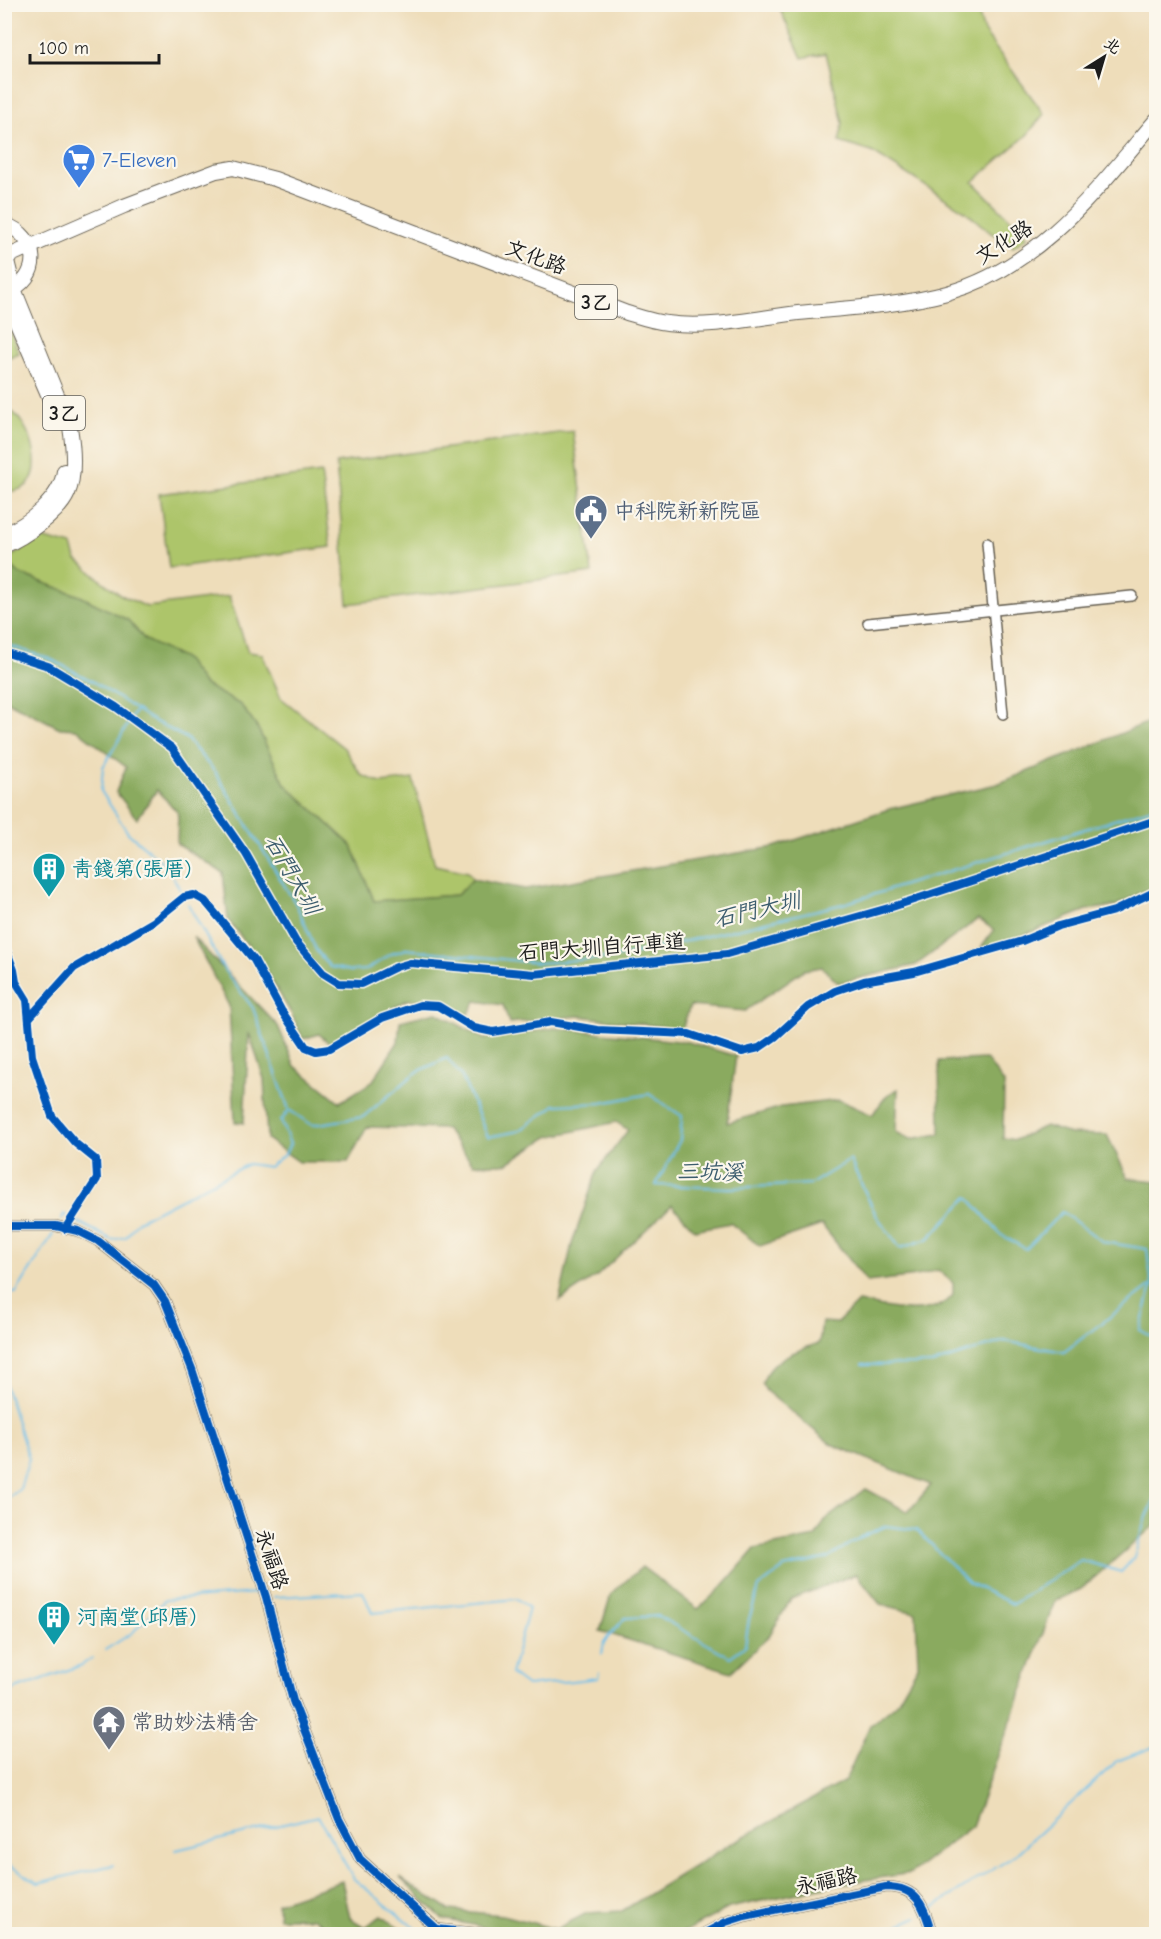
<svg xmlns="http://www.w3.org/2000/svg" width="1161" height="1939" viewBox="0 0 1161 1939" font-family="'Comic Neue','LXGW WenKai TC',sans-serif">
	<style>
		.green { fill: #adc56b; stroke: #647044; stroke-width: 1.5 }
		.forest { fill: #8aaa5f; stroke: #53633e; stroke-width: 1.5 }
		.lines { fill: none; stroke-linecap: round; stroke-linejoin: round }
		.stream { stroke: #6dbfe9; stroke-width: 2 }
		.minor-casing { stroke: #666053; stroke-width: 12 }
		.primary-casing { stroke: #666053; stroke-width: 16 }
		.minor { stroke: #fff; stroke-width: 9 }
		.primary { stroke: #fff; stroke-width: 14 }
		.cycleway-casing { stroke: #fbf7ec; stroke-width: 11 }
		.cycleway { stroke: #0057b8; stroke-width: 8 }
		.labels { text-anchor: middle; stroke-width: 4.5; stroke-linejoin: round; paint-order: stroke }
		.shield { fill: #fbf7ec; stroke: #5f5e5a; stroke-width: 1.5 }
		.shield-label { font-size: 20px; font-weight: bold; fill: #1c1c1c }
		.shop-label { font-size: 21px; fill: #366cbe; stroke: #fbf7ec; text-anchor: start }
		.street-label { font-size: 21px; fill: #1c1c1c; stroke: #fbf7ec }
		.service-label { font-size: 21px; fill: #4e5e75; stroke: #fbf7ec; text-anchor: start }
		.culture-label { font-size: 21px; fill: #0d838f; stroke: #fbf7ec; text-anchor: start }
		.worship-label { font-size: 21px; fill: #5b616d; stroke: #fbf7ec; text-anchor: start }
		.water-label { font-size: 22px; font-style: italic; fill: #3c5d6e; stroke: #fbf7ec }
	</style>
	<rect width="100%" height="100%" fill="#fbf7ec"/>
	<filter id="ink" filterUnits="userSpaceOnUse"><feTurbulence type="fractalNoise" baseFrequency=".0167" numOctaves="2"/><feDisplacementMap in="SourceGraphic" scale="12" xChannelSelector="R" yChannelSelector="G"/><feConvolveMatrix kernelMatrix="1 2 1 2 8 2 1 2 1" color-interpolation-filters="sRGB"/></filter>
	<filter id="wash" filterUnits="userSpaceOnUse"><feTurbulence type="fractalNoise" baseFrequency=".008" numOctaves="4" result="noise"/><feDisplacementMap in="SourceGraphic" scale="24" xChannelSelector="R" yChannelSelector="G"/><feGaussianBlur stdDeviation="1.35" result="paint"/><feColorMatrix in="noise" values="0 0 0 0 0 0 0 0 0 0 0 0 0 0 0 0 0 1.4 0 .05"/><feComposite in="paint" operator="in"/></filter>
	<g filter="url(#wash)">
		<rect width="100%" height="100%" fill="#eeddba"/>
		<g class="green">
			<polygon points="781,4 976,5 984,32 1044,114 1027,135 973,182 1028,237 1013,247 1006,239 991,233 965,211 872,152 839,142 843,123 826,53 802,58 779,7"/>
			<polygon points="5,318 19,353 5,359 4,359"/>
			<path d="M 4,407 C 33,417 56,495 5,491 Z"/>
			<polygon points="573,431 592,573 348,604 336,463"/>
			<polygon points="321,473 331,547 169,568 159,494"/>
			<polygon points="41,538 72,546 76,559 103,582 121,595 147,607 229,596 248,652 262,654 281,698 344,748 361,775 381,783 413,779 435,865 468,872 473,879 457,895 374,901 352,846 285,784 258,729 241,705 203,684 185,660 145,640 128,620 80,596 20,574 5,560"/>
		</g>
		<g class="forest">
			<polygon points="5,560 20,574 80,596 128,620 145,640 186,660 203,684 241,705 258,729 285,784 352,846 374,901 457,895 473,879 525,889 774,847 889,809 997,784 1156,719 1156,885 1115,906 1087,910 1021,936 981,948 994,930 978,919 916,965 838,983 822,967 804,970 745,1011 690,1006 682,1029 579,1016 509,1023 503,1005 476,1001 468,1015 434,1000 407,1000 330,1044 319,1034 303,1039 291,1013 260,961 228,920 223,873 177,844 178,813 157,790 137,819 116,792 126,767 76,729 60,728 5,700"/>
			<path d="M 193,937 L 278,1026 L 295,1066 L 340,1102 L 372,1082 L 398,1042 L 400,1021 L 436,1012 L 484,1039 L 555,1028 L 688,1042 L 736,1056 L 727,1123 L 782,1107 L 839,1100 L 872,1115 L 887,1095 L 898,1089 L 896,1132 L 910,1139 L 940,1134 L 939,1061 L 986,1059 L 1004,1083 L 1003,1138 L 1015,1140 L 1045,1126 L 1070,1134 L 1107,1135 L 1128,1178 L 1156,1181 L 1156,1524 L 1081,1589 L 1055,1601 L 972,1826 L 911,1873 L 834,1885 L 729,1908 L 680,1934 L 518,1934 L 443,1919 L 400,1878 L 449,1910 L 503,1915 L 556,1929 L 587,1913 L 622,1911 L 732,1843 L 845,1781 L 870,1725 L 896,1704 L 918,1666 L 916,1613 L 880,1604 L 856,1574 L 791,1599 L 769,1636 L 731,1672 L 600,1631 L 611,1594 L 642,1567 L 698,1609 L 721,1588 L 755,1549 L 815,1537 L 825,1520 L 866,1489 L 908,1512 L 931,1485 L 831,1444 L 766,1391 L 762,1383 C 772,1358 795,1351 819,1343 L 822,1322 L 837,1323 L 858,1302 C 887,1308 931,1320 953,1295 L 953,1283 L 938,1270 L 917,1276 L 867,1282 L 822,1225 L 760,1246 L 730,1223 L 695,1230 L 672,1205 L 597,1276 L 559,1301 L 572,1244 L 597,1171 L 628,1130 L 616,1122 L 548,1137 L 506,1164 L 473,1164 L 446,1129 L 367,1127 L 348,1162 L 299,1162 L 267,1139 L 264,1079 L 249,1033 L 244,1123 L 235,1122 L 229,1006 Z"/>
			<polygon points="342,1881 350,1918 365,1927 381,1916 410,1934 333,1934 314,1918 279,1918 277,1903"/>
		</g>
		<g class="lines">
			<g class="stream">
				<polyline points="4,644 50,659 92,681 152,720 186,738 215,772 297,906 316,950 330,967 351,971 366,970 391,954 406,949 539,963 618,957 843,904 1156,807"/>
				<polyline points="136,710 103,767 101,791 128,833 167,866 181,891"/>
				<polyline points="188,904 225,971 253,1008 289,1110 312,1125 363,1117 417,1072 447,1058 462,1077 488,1137 519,1131 555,1105 601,1103 649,1094 682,1116 680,1140 656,1185 730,1188 811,1184 850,1160 876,1215 900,1248 928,1239 968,1197 1001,1235 1026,1249 1062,1212 1103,1242 1147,1249 1152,1285 1140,1330 1156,1339"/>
				<polyline points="61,1220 64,1214 66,1216"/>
				<polyline points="78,1222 112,1240 126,1237 138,1221 248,1164 269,1167 285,1154 290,1144 281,1121 289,1110"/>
				<polyline points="4,1293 16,1293 53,1234"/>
				<polyline points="862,1365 932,1364 1004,1341 1064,1352 1150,1286"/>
				<polyline points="4,1382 29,1459 20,1489 4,1501"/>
				<polyline points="274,1597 363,1592 372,1613 517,1599 529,1608 511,1674 527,1686 598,1678 599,1672"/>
				<polyline points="105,1650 132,1633 165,1600 256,1593 261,1600"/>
				<polyline points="602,1654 604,1642 625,1618 658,1616 730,1657 745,1646 749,1619 759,1587 784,1568 827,1558 861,1537 886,1526 917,1530 969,1583 1013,1604 1081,1560 1121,1572 1134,1558 1144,1523 1156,1497"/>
				<polyline points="4,1693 82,1665 92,1658"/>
				<polyline points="176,1850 318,1816 354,1879 422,1934"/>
				<polyline points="4,1862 38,1883 113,1865"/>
				<polyline points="931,1909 1014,1856 1117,1761 1156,1746"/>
				<polyline points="880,1934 917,1917"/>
			</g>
		</g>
	</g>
	<g filter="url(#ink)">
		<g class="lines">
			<g class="minor-casing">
				<g id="minor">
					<polyline points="987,543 1003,714"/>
					<polyline points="868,623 1132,596"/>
					<polyline points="4,1226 56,1226 78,1231 98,1241 154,1285 165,1301 192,1369 266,1597 293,1701 339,1819 360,1859 437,1929 484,1934"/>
					<path d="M 703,1934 L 726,1922 L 745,1916 L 886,1887 C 918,1887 924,1906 932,1934"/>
				</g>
			</g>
			<g class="primary-casing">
				<g id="primary">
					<path d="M 4,224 C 40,236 43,279 6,292"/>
					<path d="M 4,258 L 124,206 L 216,171 L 233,168 L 275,179 L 627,313 C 640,317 654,322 667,323 C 709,329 756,318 798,313 C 847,308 899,306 947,293 C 1040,267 1096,190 1156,120"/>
					<polyline points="4,293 57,415"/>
					<path d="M 4,534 C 29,524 61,498 64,471"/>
					<path d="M 4,546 C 25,537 59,514 68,493 C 76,474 73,446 70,427 L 14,289 L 6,257"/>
				</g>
			</g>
			<use href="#minor" class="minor"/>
			<use href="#primary" class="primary"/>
			<g class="cycleway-casing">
				<g id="cycleway">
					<polyline points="4,652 48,666 116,707 172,748 246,854 296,942 323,973 339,983 361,984 396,967 410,963 534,974 727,954 892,907 1156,820"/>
					<polyline points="4,944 14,970 16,982 27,1000 32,1056 52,1116 75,1143 96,1160 97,1179 65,1229"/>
					<polyline points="30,1017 74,968 153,922 184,897 194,895 205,901 254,960 281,1010 306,1047 316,1051 329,1049 382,1018 420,1005 438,1006 474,1028 493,1032 551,1022 597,1030 689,1034 742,1052 759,1048 775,1037 808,1007 835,991 864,981 914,972 1022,941 1058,926 1114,911 1156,891"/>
					<polyline points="4,1226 56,1226 78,1231 98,1241 154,1285 165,1301 192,1369 266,1597 293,1701 339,1819 360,1859 437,1929 484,1934"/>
					<path d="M 703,1934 L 726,1922 L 745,1916 L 886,1887 C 918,1887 924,1906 932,1934"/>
				</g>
			</g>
			<use href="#cycleway" class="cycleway"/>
		</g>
	</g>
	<defs>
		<g id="supermarket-pin" transform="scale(1.725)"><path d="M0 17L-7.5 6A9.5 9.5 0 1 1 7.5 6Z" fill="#3f7fe0" stroke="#fbf7ec"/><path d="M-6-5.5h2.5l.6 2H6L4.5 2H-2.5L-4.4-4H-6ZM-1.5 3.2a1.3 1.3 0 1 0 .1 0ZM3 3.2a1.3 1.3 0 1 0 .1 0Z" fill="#fff"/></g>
		<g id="civic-pin" transform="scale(1.725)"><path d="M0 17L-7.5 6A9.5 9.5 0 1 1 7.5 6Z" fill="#5c6f8a" stroke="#fbf7ec"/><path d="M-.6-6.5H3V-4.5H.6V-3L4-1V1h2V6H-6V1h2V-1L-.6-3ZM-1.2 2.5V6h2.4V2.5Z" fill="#fff"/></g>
		<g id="building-pin" transform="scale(1.725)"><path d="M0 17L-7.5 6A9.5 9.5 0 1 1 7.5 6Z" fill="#0f9aa8" stroke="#fbf7ec"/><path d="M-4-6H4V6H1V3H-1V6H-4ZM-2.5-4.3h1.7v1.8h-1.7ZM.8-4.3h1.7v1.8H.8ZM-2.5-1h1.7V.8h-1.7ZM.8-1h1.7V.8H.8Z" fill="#fff"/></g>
		<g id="temple-pin" transform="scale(1.725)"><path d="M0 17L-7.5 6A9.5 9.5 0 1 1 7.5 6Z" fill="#6b7280" stroke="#fbf7ec"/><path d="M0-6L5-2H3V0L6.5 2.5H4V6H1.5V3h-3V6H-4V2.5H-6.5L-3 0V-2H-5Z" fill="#fff"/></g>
	</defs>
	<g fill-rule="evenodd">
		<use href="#supermarket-pin" x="79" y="160"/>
		<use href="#civic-pin" x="591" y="511"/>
		<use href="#building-pin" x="49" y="869"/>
		<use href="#building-pin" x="54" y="1617"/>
		<use href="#temple-pin" x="109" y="1722"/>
	</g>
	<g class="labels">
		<g class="shield">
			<rect x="575" y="285" width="42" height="34" rx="4.5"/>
			<rect x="43" y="396" width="42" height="34" rx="4.5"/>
		</g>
		<g class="shield-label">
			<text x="596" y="309">3乙</text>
			<text x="64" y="420">3乙</text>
		</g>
		<g class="shop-label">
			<text x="102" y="167">7-Eleven</text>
		</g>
		<g class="street-label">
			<text transform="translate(1004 242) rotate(-32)" y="7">文化路</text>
			<text transform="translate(536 257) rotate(20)" y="7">文化路</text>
			<text transform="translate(602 947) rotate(-4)" y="7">石門大圳自行車道</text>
			<text transform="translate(272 1559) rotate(72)" y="7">永福路</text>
			<text transform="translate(826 1881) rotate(-12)" y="7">永福路</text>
		</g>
		<g class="service-label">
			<text x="614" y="518">中科院新新院區</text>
		</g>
		<g class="culture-label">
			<text x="72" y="876">青錢第(張厝)</text>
			<text x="77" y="1624">河南堂(邱厝)</text>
		</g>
		<g class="worship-label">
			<text x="132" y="1729">常助妙法精舍</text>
		</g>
		<g class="water-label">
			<text transform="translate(293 874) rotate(60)" y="8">石門大圳</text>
			<text transform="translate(757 909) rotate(-13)" y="8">石門大圳</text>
			<text transform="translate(710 1171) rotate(1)" y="8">三坑溪</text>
		</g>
	</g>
	<rect width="1161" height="1939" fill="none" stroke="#fbf7ec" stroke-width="24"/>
	<g transform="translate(1104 57) rotate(37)" stroke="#fbf7ec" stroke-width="4.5" paint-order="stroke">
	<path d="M0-4.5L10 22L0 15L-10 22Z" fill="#1c1c1c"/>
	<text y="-9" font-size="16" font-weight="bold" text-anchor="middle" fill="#1c1c1c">北</text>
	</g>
	<path d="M30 54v9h129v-9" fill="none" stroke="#1c1c1c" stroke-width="3"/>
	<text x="39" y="54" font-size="18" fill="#1c1c1c" stroke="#fbf7ec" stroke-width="4.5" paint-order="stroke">100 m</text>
</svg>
